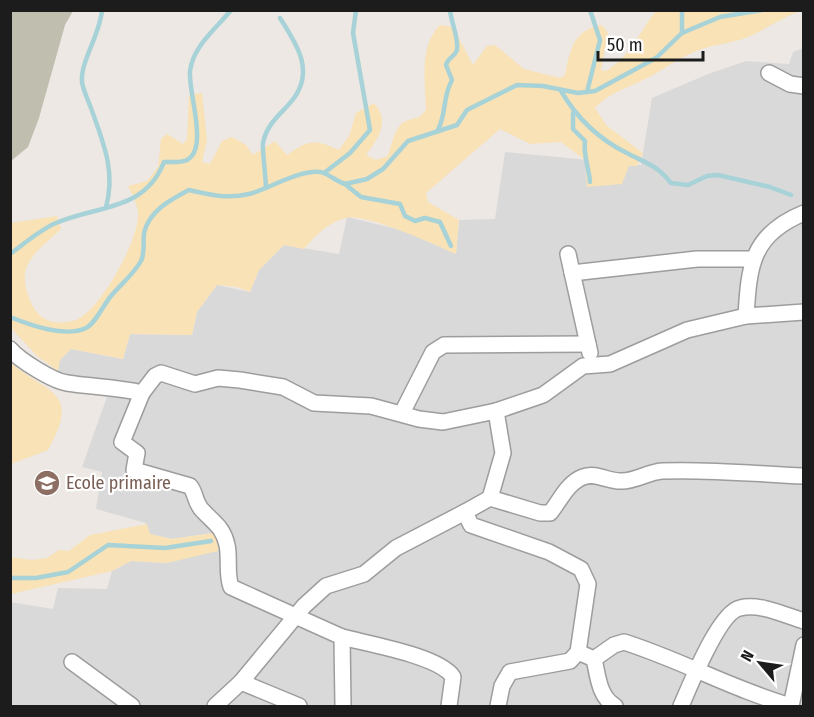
<svg xmlns="http://www.w3.org/2000/svg" width="814" height="717" viewBox="0 0 814 717" font-family="'Fira Sans Condensed',sans-serif">
	<style>
		.residential { fill: #dad9da }
		.construction { fill: #c0beaf }
		.sand { fill: #f8e2b6 }
		.lines { fill: none; stroke-linecap: round; stroke-linejoin: round }
		.stream { stroke: #a7d2d7; stroke-width: 4.5 }
		.minor-casing { stroke: #9d9d9d; stroke-width: 18 }
		.minor { stroke: #fff; stroke-width: 15 }
		.labels { text-anchor: middle; stroke-width: 4.5; stroke-linejoin: round; paint-order: stroke }
		.education-label { font-size: 18px; fill: #785e54; stroke: #fff; text-anchor: start }
	</style>
	<rect width="100%" height="100%" fill="#ede8e3"/>
	<polygon class="residential" points="803,48 803,706 11,706 10,602 53,609 58,588 107,589 112,571 131,561 167,563 220,532 172,539 150,534 146,523 96,509 102,472 82,467 109,391 58,371 60,360 71,349 123,359 130,334 192,335 197,312 217,285 250,292 259,270 284,245 339,254 347,217 405,231 456,254 459,220 495,219 505,152 641,165 652,98 708,74 746,61 789,64 793,52"/>
	<polygon class="construction" points="11,10 73,11 65,25 39,118 28,147 11,161"/>
	<g class="sand">
		<path d="M 656,11 L 803,10 L 804,11 C 792,11 760,33 745,38 C 732,43 718,44 705,48 C 685,54 669,66 651,76 C 632,87 610,91 595,108 L 607,126 L 643,153 L 637,166 L 629,166 L 622,184 L 587,187 L 585,160 L 561,142 L 530,144 L 500,129 L 426,193 L 428,202 L 459,220 L 456,254 C 436,245 363,212 345,218 C 326,224 316,235 304,249 L 284,245 L 259,270 L 250,292 L 237,287 L 217,285 L 197,312 L 192,335 L 130,334 L 123,359 L 71,349 L 60,360 L 58,371 L 37,356 L 11,328 L 11,223 L 57,216 L 61,229 C 50,240 33,252 27,266 C 20,280 31,312 45,319 C 53,324 67,323 76,320 C 100,311 141,237 138,212 C 137,203 132,194 128,186 L 147,181 L 158,167 L 161,139 L 167,134 L 183,144 L 187,139 L 189,95 L 202,93 L 207,140 L 202,162 L 210,164 L 222,141 L 232,137 L 246,145 L 253,155 L 275,141 L 287,155 C 309,140 314,139 339,150 L 349,136 L 356,113 L 374,103 C 390,121 379,138 366,155 L 376,160 L 388,156 C 391,146 395,125 406,121 C 416,117 420,120 426,109 C 425,81 419,46 440,25 L 453,27 L 473,65 L 487,46 L 495,45 L 524,69 L 560,78 L 565,75 C 570,50 573,30 602,25 L 608,33 L 601,70 L 606,71 C 631,56 639,32 656,11 Z"/>
		<path d="M 10,362 C 48,395 82,390 48,450 L 11,464 Z"/>
		<polygon points="147,524 150,534 172,539 220,532 218,551 167,563 131,561 112,571 11,594 10,557 32,560 47,558 59,550 69,551 90,535"/>
	</g>
	<g class="lines">
		<g class="stream">
			<path d="M 102,10 C 100,35 80,62 82,82 C 83,90 88,100 91,108 C 103,142 116,171 106,207"/>
			<polyline points="682,33 682,10"/>
			<path d="M 561,91 C 577,118 597,138 625,152 C 645,163 656,164 671,183 L 688,185 L 707,176 L 718,175 L 770,187 L 791,195"/>
			<polyline points="587,92 600,40 590,10"/>
			<path d="M 573,113 L 573,129 L 585,141 C 583,155 589,168 590,182"/>
			<path d="M 438,130 C 447,112 442,98 452,80 L 446,65 C 448,57 455,57 457,50 C 459,38 451,22 450,10"/>
			<polyline points="324,173 350,153 370,130 353,33 356,10"/>
			<polyline points="345,184 361,197 400,204 405,216 415,221 425,218 440,222 451,246"/>
			<path d="M 266,188 C 266,180 262,147 263,143 C 267,122 283,113 294,98 C 315,69 295,42 280,18"/>
			<path d="M 10,254 C 24,244 41,229 56,223 C 98,205 145,211 164,162 C 171,162 181,163 187,160 C 209,148 188,93 190,71 C 193,46 216,29 231,10"/>
			<path d="M 10,317 C 30,325 65,338 86,328 C 95,324 104,304 111,296 C 121,284 133,275 141,261 C 145,253 143,242 144,233 C 149,211 170,200 189,190 C 210,195 227,199 249,194 C 267,190 305,166 324,173 C 331,176 338,182 345,184 L 367,179 L 383,169 L 408,141 L 457,125 L 467,110 L 517,85 L 543,86 L 578,93 L 595,91 L 656,58 L 682,33 L 720,17 L 762,10"/>
			<polyline points="10,578 36,578 68,572 108,545 165,548 211,541"/>
		</g>
		<g class="minor-casing">
			<g id="minor">
				<polyline points="769,73 790,84 804,86"/>
				<polyline points="568,254 590,353"/>
				<polyline points="572,273 697,259 754,259"/>
				<path d="M 746,316 C 749,265 752,234 804,213"/>
				<path d="M 10,349 C 19,360 53,381 67,383 C 92,387 117,387 142,393 L 155,376 L 161,373 L 195,384 L 218,378 L 240,380 L 283,387 L 314,403 L 371,406 L 419,419 L 443,422 L 496,411 L 543,395 L 583,366 L 610,364 L 687,330 L 746,316 L 804,312"/>
				<path d="M 142,393 L 122,442 L 137,453 L 134,470 L 190,486 C 196,493 195,504 203,511 C 214,523 223,527 227,545 C 230,559 226,573 231,587 L 342,637 L 343,706"/>
				<polyline points="402,413 433,352 444,345 588,344"/>
				<polyline points="490,498 503,453 496,411"/>
				<path d="M 465,512 L 490,498 L 540,513 L 550,513 C 560,501 567,483 583,477 C 597,472 608,482 622,481 C 636,481 648,472 662,471 C 709,469 756,474 804,476"/>
				<path d="M 342,637 C 368,644 440,656 453,677 L 449,706"/>
				<path d="M 578,652 L 594,659 L 614,645 L 624,642 C 681,660 734,690 791,706"/>
				<path d="M 594,659 C 598,676 599,697 615,706"/>
				<polyline points="72,662 132,706"/>
				<polyline points="241,682 299,706"/>
				<polyline points="215,706 241,682 304,606 326,586 364,574 396,548 465,512 471,525 549,552 581,569 588,584 578,652 570,661 510,672 502,686 498,706"/>
				<path d="M 681,706 C 690,686 719,612 740,608 C 760,603 784,615 804,621"/>
				<polyline points="791,706 804,645"/>
			</g>
		</g>
		<use href="#minor" class="minor"/>
	</g>
	<defs>
		<g id="school-disc" transform="scale(1.35)"><circle r="9.5" fill="#8d6e63" stroke="#fff"/><path d="M0-5L7-2L0 1L-7-2ZM-4 1L0 2.5L4 1V4Q0 6-4 4Z" fill="#fff"/></g>
	</defs>
	<g fill-rule="evenodd">
		<use href="#school-disc" x="47" y="483"/>
	</g>
	<g class="labels">
		<g class="education-label">
			<text x="66" y="489">Ecole primaire</text>
		</g>
	</g>
	<rect width="814" height="717" fill="none" stroke="#1c1c1c" stroke-width="24"/>
	<g transform="translate(760 663) rotate(299)" stroke="#ffffff" stroke-width="4.5" paint-order="stroke">
	<path d="M0-4.5L10 22L0 15L-10 22Z" fill="#1c1c1c"/>
	<text y="-9" font-size="16" font-weight="bold" text-anchor="middle" fill="#1c1c1c">N</text>
	</g>
	<path d="M598 51v9h105v-9" fill="none" stroke="#1c1c1c" stroke-width="3"/>
	<text x="607" y="51" font-size="18" fill="#1c1c1c" stroke="#ffffff" stroke-width="4.5" paint-order="stroke">50 m</text>
</svg>
